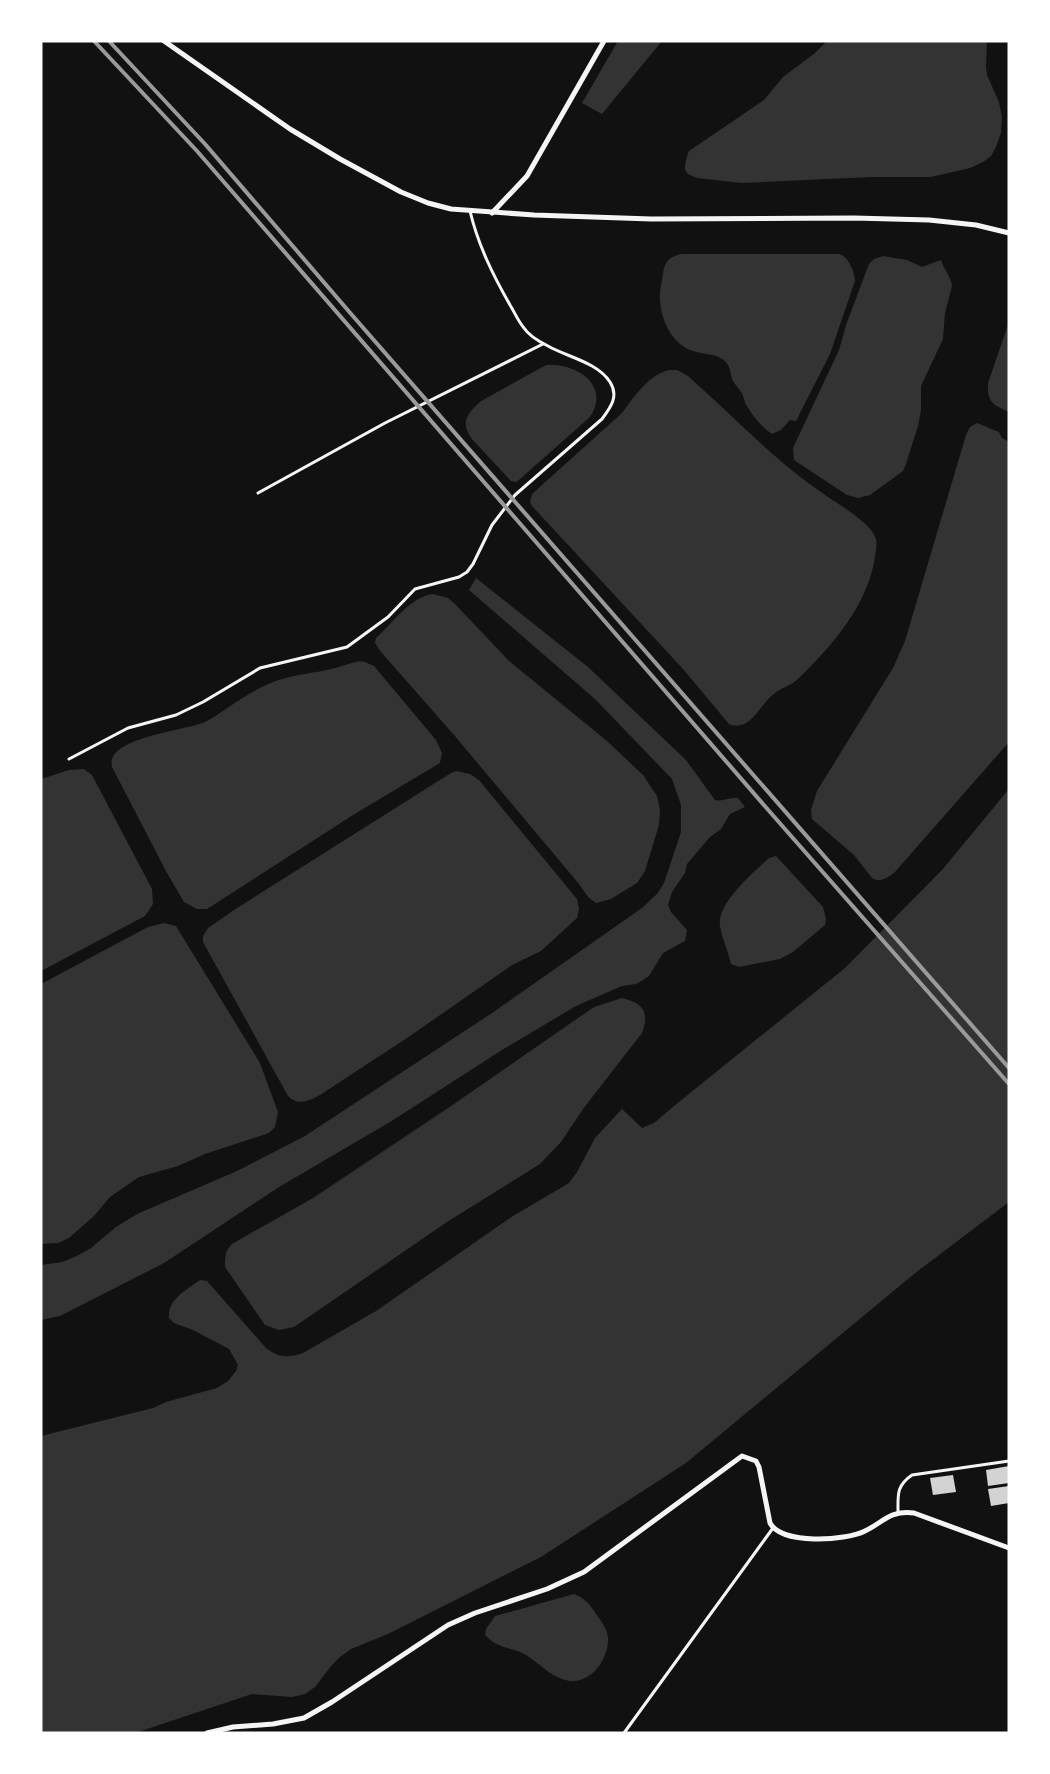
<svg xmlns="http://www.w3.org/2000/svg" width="1050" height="1774" viewBox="0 0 1050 1774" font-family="Signika,sans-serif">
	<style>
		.water { fill: #333 }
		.building { fill: #d3d3d3 }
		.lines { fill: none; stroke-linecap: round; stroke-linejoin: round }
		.service { stroke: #f5f5f5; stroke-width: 3 }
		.minor { stroke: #f5f5f5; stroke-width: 5 }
		.rail { stroke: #9a9a9a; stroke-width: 4 }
	</style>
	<rect width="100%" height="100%" fill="#111"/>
	<g class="water">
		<polygon points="618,41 662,41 602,114 582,103"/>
		<polygon points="827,41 987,41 986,67 987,75 999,102 1002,117 1001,133 996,147 991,156 983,162 970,168 931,177 872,177 742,183 697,178 688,174 685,170 685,165 687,156 689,151 764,100 783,77 815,53"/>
		<path d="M 682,254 L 839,254 C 848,256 855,272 855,281 L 830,354 L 796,421 L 790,420 L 781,430 L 772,434 C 762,427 753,417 747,406 C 744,402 744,396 741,392 C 738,387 734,384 732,379 C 731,375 730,369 728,365 C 722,354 707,355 697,352 C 674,348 661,322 660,300 C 659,292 662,282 663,274 C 664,262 670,256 682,254 Z"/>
		<path d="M 883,256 L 907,260 L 922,267 L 941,260 C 944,270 952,278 952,286 L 945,313 L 943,339 L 921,386 L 921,410 L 918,426 L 906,464 L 903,471 L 870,495 L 858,498 L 847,495 L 794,460 L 793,448 L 839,350 L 846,325 L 869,264 L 874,259 Z"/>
		<path d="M 1009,322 L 1009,412 C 993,405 987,402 988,383 Z"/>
		<path d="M 546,365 C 576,363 611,385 590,417 L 520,479 L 516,482 L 511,481 L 471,438 C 460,421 468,413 481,401 Z"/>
		<path d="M 669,370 L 677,370 L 688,376 C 723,407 758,443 794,472 C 805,481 817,489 828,497 C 841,506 871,523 876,539 C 877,545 876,551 875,557 C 868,604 833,645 800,677 C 790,687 784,686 775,693 C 760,703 751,733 729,724 L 683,669 L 532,506 L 530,502 L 532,494 L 622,413 C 634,397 648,375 669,370 Z"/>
		<path d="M 977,423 L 999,432 L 1002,438 L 1009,442 L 1009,742 L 894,873 C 887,878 880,883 872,878 L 854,855 L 812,819 L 811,810 L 817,791 L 893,668 L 905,641 L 966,435 L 970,427 Z"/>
		<path d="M 476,578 L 588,667 L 686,760 L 715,800 C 724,802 729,797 738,798 L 745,807 L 730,814 L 721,829 L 710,837 L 687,864 L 685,873 L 672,892 L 668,905 L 671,912 L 687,930 L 685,941 L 663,953 L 649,976 L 643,980 L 636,984 L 622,986 L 576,1006 L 502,1050 L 390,1122 L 279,1187 L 164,1263 L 60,1316 L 41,1320 L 41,1265 L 62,1262 L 77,1256 L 91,1248 L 116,1227 L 137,1214 L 237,1171 L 305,1136 L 492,1013 L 642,908 L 657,894 L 664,883 L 681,832 L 681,805 L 672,779 L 595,699 L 469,590 Z"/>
		<path d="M 433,594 L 448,598 L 455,604 L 509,661 L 607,741 L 643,775 L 657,796 L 660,810 L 659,825 L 645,871 L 637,883 L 611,899 L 596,903 L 588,897 L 579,884 L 454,735 L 381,652 L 375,643 L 376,638 C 393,623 410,597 433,594 Z"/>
		<path d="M 360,661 L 365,662 L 374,666 L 436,740 L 442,753 L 440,763 L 353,815 L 207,909 L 197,909 L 184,902 L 167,873 L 112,767 C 105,737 185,731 205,722 C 227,710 247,692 271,683 C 289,675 308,674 327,670 C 338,668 349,663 360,661 Z"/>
		<polygon points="84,769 92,775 152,889 153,904 145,916 41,971 41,779 69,770"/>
		<path d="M 456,771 L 470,774 L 479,780 L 577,899 L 579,909 L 577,918 L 541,951 L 512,965 L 410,1036 L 320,1095 C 309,1101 298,1106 288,1096 L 203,942 L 203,936 L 208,928 L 234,910 L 451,773 Z"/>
		<path d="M 1009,789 L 1009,1202 L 914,1274 L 686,1463 L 541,1557 L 388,1634 L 351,1649 L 340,1657 L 331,1666 L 315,1687 L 305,1694 L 292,1697 L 252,1694 L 135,1733 L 41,1733 L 41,1436 L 153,1408 L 166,1402 L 217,1388 L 228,1381 L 236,1371 L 238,1365 L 229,1349 L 193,1330 L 174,1323 L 169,1318 C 167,1299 187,1290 200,1280 L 207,1281 L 266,1348 C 279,1358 288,1358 303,1353 L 376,1311 L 513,1216 L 569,1183 L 577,1172 L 595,1138 L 622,1109 L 642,1128 L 654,1123 L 674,1106 L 845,968 L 942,870 Z"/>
		<path d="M 776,856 L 823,907 L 826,919 L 825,925 L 793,952 L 780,959 L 739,967 L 731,964 C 728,951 722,938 720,926 C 716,904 754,872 769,858 Z"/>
		<polygon points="164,923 176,926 260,1063 278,1112 275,1127 269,1133 205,1154 178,1166 139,1177 110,1197 94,1216 69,1238 58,1243 41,1244 41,984 148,927"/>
		<path d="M 622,998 C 643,1003 650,1012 642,1033 L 583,1109 L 561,1142 L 540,1164 L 447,1222 L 294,1327 L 279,1330 L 265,1325 L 225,1267 C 225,1257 225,1251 232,1244 L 313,1198 L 451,1106 L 594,1007 Z"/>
		<path d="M 574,1594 C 585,1599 587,1601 594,1611 C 600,1620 607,1627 608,1638 C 609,1660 589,1687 565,1680 C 550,1676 539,1663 526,1655 C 510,1646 499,1650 485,1635 L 486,1629 L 495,1616 Z"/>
	</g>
	<g class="building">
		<polygon points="1009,1466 1009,1483 988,1486 986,1470"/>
		<polygon points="953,1475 956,1492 933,1495 930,1478"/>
		<polygon points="1009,1486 1009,1503 991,1506 988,1489"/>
	</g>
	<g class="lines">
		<g class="service">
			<polyline points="258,493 385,423 543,344"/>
			<path d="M 69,759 L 128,728 L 176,715 L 203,702 L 260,668 L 347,647 L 388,617 L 415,589 L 459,577 L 467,572 L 473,564 L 492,525 L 515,495 L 602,419 C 611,407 619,396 610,382 C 597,362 567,357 548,346 C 540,342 529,336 524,328 C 518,321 515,313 510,305 C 493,275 478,245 470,211"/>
			<path d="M 898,1513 C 898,1495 896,1486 912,1475 L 1009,1461"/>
			<polyline points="624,1733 773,1528"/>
		</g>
		<g class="minor">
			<polyline points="164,41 290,129 340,159 401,192 428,203 451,209 534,215 651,219 854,218 929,220 976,225 1009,233"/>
			<polyline points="492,213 527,176 604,41"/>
			<path d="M 207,1733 L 233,1727 L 273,1724 L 304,1718 L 332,1702 L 448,1625 L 475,1613 L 547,1589 L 584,1572 L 742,1456 L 756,1461 L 759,1467 L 770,1523 C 782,1545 845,1541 865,1531 C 884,1522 889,1510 914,1513 L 1009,1548"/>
		</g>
		<g class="rail">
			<polyline points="94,41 197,151 770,812 1009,1084"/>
			<polyline points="109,41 205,144 352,315 1009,1068"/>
		</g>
	</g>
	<rect width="1050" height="1774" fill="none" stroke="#ffffff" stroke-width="85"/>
</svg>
